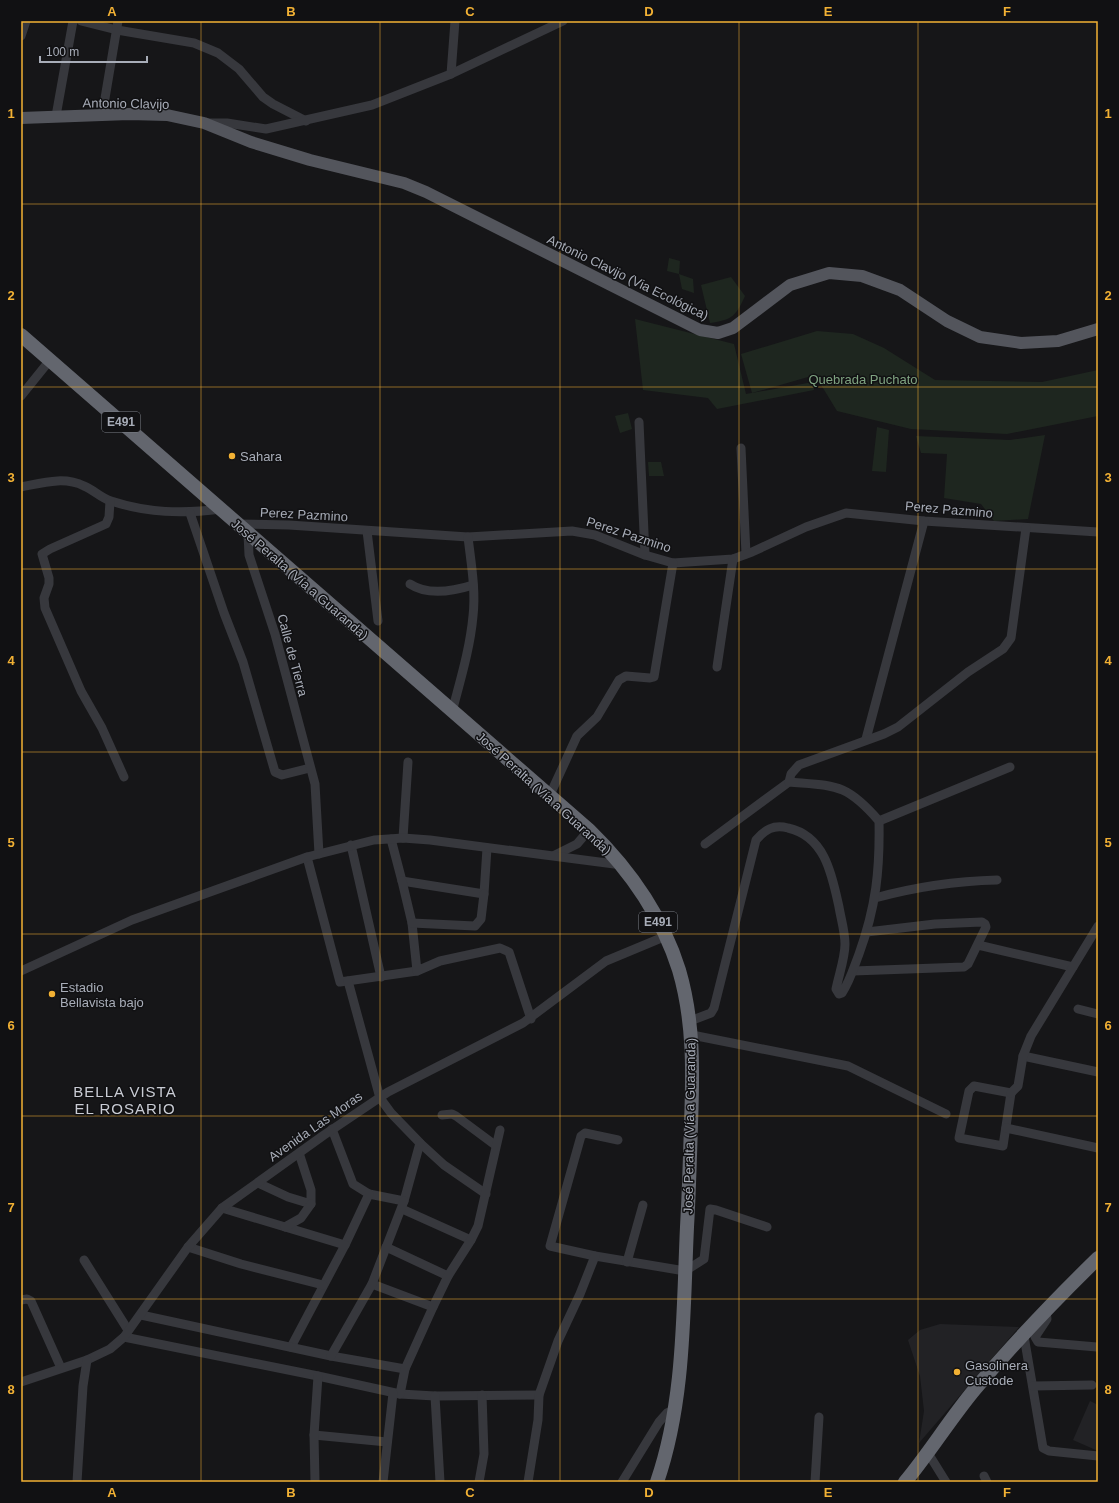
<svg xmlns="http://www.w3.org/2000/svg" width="1119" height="1503" viewBox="0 0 1119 1503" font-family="Helvetica,sans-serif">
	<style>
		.built { fill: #222225 }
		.green { fill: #1e261f }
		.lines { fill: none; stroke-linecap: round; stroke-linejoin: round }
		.minor { stroke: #37383d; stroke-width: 9 }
		.major { stroke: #53555c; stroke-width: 12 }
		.highway { stroke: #63666e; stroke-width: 14 }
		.grid { fill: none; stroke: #f2b134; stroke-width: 1; stroke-opacity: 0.55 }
		.poi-dot { fill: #f2b134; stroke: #111113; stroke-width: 1.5 }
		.labels { text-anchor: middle; stroke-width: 3; stroke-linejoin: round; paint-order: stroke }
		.shield { fill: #111113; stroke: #7b7e86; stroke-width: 1 }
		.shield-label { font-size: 12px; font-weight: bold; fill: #a8adb8 }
		.street-label { font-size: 13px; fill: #a8adb8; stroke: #111113 }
		.park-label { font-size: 13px; fill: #7fa381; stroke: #111113 }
		.poi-label { font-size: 13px; fill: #a8adb8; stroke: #111113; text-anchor: start }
		.quarter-label { font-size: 15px; letter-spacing: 1px; fill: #c9ccd4; stroke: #111113 }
		.neatline { fill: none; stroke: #f2b134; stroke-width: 1.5 }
		.grid-label { font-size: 13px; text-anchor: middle; font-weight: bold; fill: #f2b134 }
	</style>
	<rect width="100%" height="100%" fill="#161618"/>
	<g class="built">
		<polygon points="940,1324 1019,1327 919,1443 924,1411 920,1376 908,1340 920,1330"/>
		<polygon points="1090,1401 1098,1405 1098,1451 1073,1440"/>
	</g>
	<g class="green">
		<polygon points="669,258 680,261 679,274 693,279 694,293 682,289 679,274 667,271"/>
		<path d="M 731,277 L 745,296 C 736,316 732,320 710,323 L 701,285 Z"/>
		<polygon points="635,319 734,344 746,394 813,382 814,390 717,409 708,398 643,390"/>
		<polygon points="817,331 853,334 884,348 935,380 1042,382 1098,370 1098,416 1007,434 911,429 837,411 815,375 752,393 741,354"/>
		<polygon points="628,413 632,429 620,433 615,416"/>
		<polygon points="877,427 889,430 886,472 872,471"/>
		<polygon points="1045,435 1028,519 994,521 981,504 944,498 947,454 921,453 916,436 1010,440"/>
		<polygon points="648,462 661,462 664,476 649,476"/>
	</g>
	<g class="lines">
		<g class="minor">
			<polyline points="81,21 117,30 194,43 218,53 239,69 263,97 273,104 306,121"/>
			<polyline points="21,36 26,21"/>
			<polyline points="451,74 455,21"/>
			<polyline points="56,116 73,21"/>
			<polyline points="102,116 118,21"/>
			<polyline points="208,123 227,123 266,129 372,105 451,74 563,21"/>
			<polyline points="21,396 50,360"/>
			<polyline points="639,422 645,555"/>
			<polyline points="741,448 746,554"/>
			<path d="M 21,487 C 42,483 64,476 84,486 C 94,490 101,498 111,501 C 148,513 182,514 221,509"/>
			<polyline points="110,501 109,517 106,524 50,549 42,554 49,578 49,584 44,598 45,608 81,691 102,728 124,777"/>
			<polyline points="190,513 224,613 243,662 275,772 282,775 310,768"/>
			<polyline points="237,524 289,525 468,537 572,531 595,535 645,555 673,563 733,559 752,552 806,527 846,513 924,521 1098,532"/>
			<polyline points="367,531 378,621"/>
			<polyline points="248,534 249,555 275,634 315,784 319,854"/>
			<path d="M 410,584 C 428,596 454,591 473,585"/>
			<polyline points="717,667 733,559"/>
			<path d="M 452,712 C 460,681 470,649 473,616 C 476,590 471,563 468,537"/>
			<polyline points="866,739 924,521"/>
			<polyline points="549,797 577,736 597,717 619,680 626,676 650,678 654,677 673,563"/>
			<polyline points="879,821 1010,767"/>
			<polyline points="403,838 408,762"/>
			<polyline points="391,839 402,881 484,894 487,848"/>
			<polyline points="705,844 789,782"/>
			<polyline points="351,845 381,977"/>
			<polyline points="555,855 577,844 589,830"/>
			<polyline points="307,857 340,982 417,971"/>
			<polyline points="402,881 412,923 417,971 440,961 500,948 509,952 531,1019"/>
			<path d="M 875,898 C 915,887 957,881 997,880"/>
			<polyline points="412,923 475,926 481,919 484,894"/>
			<polyline points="978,945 1073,967"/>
			<polyline points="21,971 132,920 307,857 374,840 403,838 430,840 622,865"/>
			<polyline points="853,971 964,967 968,964 986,927 985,924 982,922 935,924 867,932"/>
			<polyline points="348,981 380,1098 391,1113 420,1143 404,1201 369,1194"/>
			<polyline points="1078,1009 1098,1014"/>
			<path d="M 690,1021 L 711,1013 L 714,1008 L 756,840 C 765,830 773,824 788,828 C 825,836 832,875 839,907 C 841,919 845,932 845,944 C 845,958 839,974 836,989 L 839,994 L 842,993 C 850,981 854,967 859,954 C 876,907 880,870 879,821 C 846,783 836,786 789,782 L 791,774 L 799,765 L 884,734 L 898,727 L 968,672 L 1003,649 L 1011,638 L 1026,528"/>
			<polyline points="692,1035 848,1066 946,1114"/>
			<polyline points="1023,1056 1098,1072"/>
			<polygon points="974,1086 1011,1093 1003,1146 959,1138 969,1091"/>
			<polyline points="1011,1093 1018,1086 1023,1056 1031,1036 1098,926"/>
			<polyline points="442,1115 452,1114 456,1116 495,1145"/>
			<polyline points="1006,1128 1098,1148"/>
			<polyline points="332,1129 353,1184 369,1194 345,1245"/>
			<polyline points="618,1140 585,1133 581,1136 550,1246 595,1256 685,1271 704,1259 710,1209 716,1210 767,1227"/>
			<polyline points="420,1143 444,1165 486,1194"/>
			<polyline points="258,1183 288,1197 311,1204 311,1190 299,1153"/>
			<polyline points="222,1208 345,1245 291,1347"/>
			<polyline points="402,1209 471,1240"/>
			<polyline points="285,1227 301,1218 311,1204"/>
			<polyline points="188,1247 241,1264 323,1285"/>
			<polyline points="386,1247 448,1276"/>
			<polyline points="84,1260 128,1330"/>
			<polyline points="627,1262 643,1205"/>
			<polyline points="372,1284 433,1307"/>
			<polyline points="21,1300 27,1299 31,1301 61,1368"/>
			<polyline points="1046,1312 1047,1319 1035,1337 1038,1342 1097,1347"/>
			<polyline points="141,1315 331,1356 405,1369"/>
			<polyline points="1024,1336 1043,1448 1049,1451 1098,1456"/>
			<polyline points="124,1337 318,1376 400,1394 435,1396 539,1395"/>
			<polyline points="331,1356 372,1284 404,1201"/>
			<polyline points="21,1382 87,1360 110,1349 124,1337 188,1247 222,1208 324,1135 388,1092 523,1023 606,961 666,936"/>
			<polyline points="1033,1386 1092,1385"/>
			<polyline points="400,1394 405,1369 433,1307 448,1276 471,1240 478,1226 500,1130"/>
			<polyline points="435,1396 440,1482"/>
			<polyline points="314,1435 387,1442"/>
			<polyline points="928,1453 946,1482"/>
			<polyline points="984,1476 987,1482"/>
			<polyline points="77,1482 83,1386 87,1360"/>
			<polyline points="315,1482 314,1435 318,1376"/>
			<polyline points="383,1482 393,1393"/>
			<polyline points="479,1482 484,1454 482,1395"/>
			<polyline points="528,1482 538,1420 539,1395 558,1341 580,1294 595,1256"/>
			<polyline points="622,1482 659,1422 667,1413 674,1410"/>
			<polyline points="815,1482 819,1417"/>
		</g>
		<polyline class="major" points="21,118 129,114 167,115 204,123 251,142 310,160 404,183 426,192 700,330 718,333 733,328 790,285 829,273 862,276 900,290 947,321 980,337 1021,343 1058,341 1098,329"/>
		<g class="highway">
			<path d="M 21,335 L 589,830 C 629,869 662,916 679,970 C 694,1021 693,1071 691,1124 C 690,1158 689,1192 687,1227 C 683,1311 685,1401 657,1482"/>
			<path d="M 905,1482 C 930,1452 950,1419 975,1389 C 1013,1344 1055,1300 1098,1258"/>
		</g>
	</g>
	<path class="grid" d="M 201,21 L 201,1482M 380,21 L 380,1482M 560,21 L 560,1482M 739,21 L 739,1482M 918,21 L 918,1482M 21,204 L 1098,204M 21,387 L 1098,387M 21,569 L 1098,569M 21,752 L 1098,752M 21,934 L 1098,934M 21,1116 L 1098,1116M 21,1299 L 1098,1299"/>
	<g class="poi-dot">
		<circle cx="232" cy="456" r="4"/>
		<circle cx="52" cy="994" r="4"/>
		<circle cx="957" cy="1372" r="4"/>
	</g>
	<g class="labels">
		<g class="shield">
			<rect x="102" y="412" width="38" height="20" rx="3"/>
			<rect x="639" y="912" width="38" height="20" rx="3"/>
		</g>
		<g class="shield-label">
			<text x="121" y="426">E491</text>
			<text x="658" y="926">E491</text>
		</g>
		<g class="street-label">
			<text transform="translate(126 103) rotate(1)" y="5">Antonio Clavijo</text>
			<text transform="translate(628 277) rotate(26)" y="5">Antonio Clavijo (Via Ecológica)</text>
			<text transform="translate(949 509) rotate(5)" y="5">Perez Pazmino</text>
			<text transform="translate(304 514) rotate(3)" y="5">Perez Pazmino</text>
			<text transform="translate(629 534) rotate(18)" y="5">Perez Pazmino</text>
			<text transform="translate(300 579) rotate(41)" y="5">José Peralta (Vía a Guaranda)</text>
			<text transform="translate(293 655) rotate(75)" y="5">Calle de Tierra</text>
			<text transform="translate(544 793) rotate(42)" y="5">José Peralta (Vía a Guaranda)</text>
			<text transform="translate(315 1126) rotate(-35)" y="5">Avenida Las Moras</text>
			<text transform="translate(689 1126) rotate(-89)" y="5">José Peralta (Vía a Guaranda)</text>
		</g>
		<g class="park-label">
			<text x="863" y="384">Quebrada Puchato</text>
		</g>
		<g class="poi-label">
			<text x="240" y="461">Sahara</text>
			<text x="60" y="992">Estadio<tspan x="60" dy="15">Bellavista bajo</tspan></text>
			<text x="965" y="1370">Gasolinera<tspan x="965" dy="15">Custode</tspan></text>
		</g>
		<g class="quarter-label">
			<text x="125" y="1097">BELLA VISTA<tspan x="125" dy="17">EL ROSARIO</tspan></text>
		</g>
	</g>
	<rect width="1119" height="1503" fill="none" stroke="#111113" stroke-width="44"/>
	<path d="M40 56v6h107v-6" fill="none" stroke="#a8adb8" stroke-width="2"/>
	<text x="46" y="56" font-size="12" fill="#a8adb8" stroke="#111113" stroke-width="3" paint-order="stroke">100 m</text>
	<rect x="22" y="22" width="1075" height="1459" class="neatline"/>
	<g class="grid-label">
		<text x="112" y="16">A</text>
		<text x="291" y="16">B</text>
		<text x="470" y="16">C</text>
		<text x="649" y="16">D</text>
		<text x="828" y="16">E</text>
		<text x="1007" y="16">F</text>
		<text x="11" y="118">1</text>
		<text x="1108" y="118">1</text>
		<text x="11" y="300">2</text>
		<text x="1108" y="300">2</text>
		<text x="11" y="482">3</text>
		<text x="1108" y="482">3</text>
		<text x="11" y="665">4</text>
		<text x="1108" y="665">4</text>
		<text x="11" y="847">5</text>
		<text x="1108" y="847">5</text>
		<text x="11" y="1030">6</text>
		<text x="1108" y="1030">6</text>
		<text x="11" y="1212">7</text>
		<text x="1108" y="1212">7</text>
		<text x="11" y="1394">8</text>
		<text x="1108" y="1394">8</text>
		<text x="112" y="1497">A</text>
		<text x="291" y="1497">B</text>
		<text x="470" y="1497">C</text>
		<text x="649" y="1497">D</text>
		<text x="828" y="1497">E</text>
		<text x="1007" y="1497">F</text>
	</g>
</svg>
